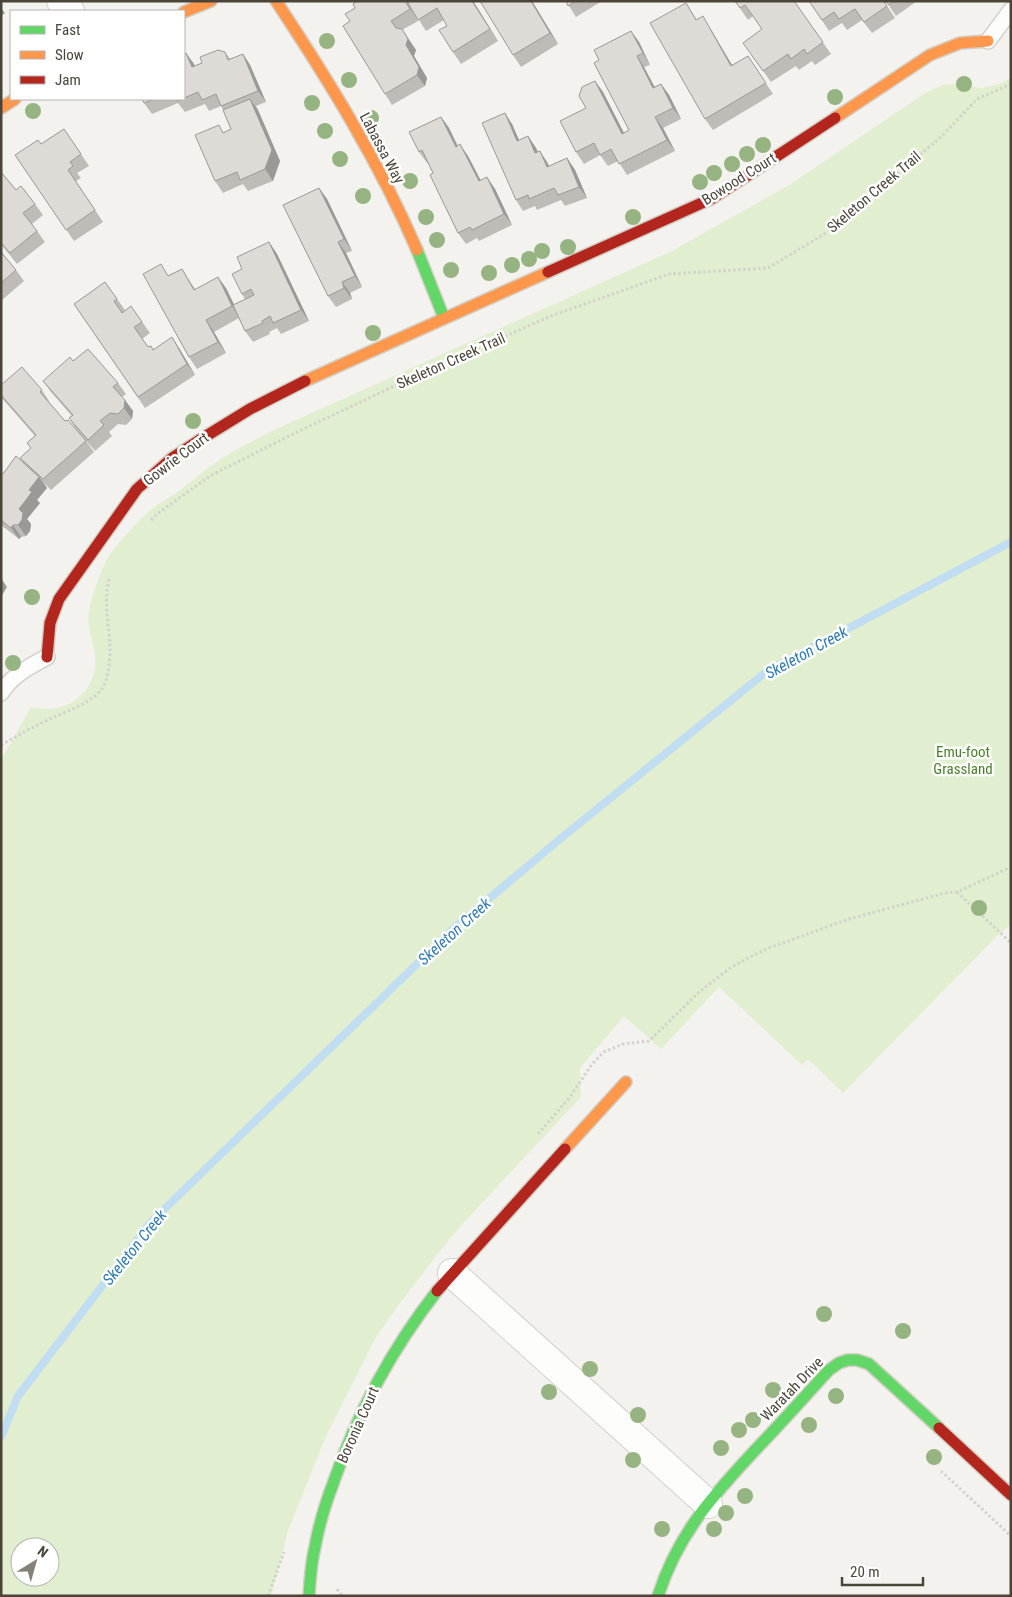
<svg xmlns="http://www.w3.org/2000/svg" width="1012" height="1597" viewBox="0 0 1012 1597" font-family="'Roboto Condensed',sans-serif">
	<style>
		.green { fill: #e1eecf; fill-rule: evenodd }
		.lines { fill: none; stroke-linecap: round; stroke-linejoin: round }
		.stream { stroke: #c0ddf1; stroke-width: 8 }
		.lane-casing { stroke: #d2d0cb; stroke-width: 18 }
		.street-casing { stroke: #d2d0cb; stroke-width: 30 }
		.fast-casing { stroke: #d3cfc5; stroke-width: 14 }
		.slow-casing { stroke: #d3cfc5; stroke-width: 14 }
		.jam-casing { stroke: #d3cfc5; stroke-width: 14 }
		.path { stroke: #d3d2cc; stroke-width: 3; stroke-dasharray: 2.5 2.5; stroke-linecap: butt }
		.lane { stroke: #fdfdfc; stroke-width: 15 }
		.street { stroke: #fdfdfc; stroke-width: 28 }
		.fast { stroke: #63d668; stroke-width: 11 }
		.slow { stroke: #ff974d; stroke-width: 11 }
		.jam { stroke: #b3261e; stroke-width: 11 }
		.tree { fill: #96b382 }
		.wall { fill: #bfbcb8 }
		.shaded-wall { fill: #9b9996 }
		.building { fill: #dedbd6; stroke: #9b9996 }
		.labels { text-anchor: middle; stroke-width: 5; stroke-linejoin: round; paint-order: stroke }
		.street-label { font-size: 15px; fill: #4b4439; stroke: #fff }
		.park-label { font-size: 15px; fill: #4a7f2a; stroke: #fff }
		.water-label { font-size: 16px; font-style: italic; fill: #2e7ab2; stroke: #fff }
	</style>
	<rect width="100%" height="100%" fill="#f4f2ee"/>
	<path class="green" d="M 1011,78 L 1011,924 L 997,936 L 843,1093 L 808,1059 L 802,1065 L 719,987 L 661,1049 L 624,1016 L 580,1068 L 581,1097 L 465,1221 L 439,1252 L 397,1307 L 376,1337 L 326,1436 L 288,1531 L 271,1596 L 1,1596 L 1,760 L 31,707 C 52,713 76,706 88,687 C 107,654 84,640 89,610 C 92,596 99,576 105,563 C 113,547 141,517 156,506 C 163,501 171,497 178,492 C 188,484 198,476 208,468 C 228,453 251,442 274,430 L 672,251 L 791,184 L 925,93 L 943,85 L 956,84 L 981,88 L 997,85 ZM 20,1547 L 50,1547 L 50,1577 L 20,1577 Z"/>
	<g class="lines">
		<polyline class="stream" points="1,1437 18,1396 151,1222 454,928 560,839 766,672 1011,542"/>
		<g class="lane-casing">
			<g id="lane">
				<polyline points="988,41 1011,10"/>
				<path d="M 1,693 C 12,675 29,667 47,657"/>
			</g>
		</g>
		<g class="street-casing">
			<g id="street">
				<polyline points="61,1 70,11"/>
				<polyline points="452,1273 708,1504"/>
			</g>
		</g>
		<g class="fast-casing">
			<g id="fast">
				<polyline points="417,250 444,318"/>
				<path d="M 309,1596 C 310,1580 311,1563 315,1547 C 319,1524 326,1502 334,1481 C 358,1411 392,1349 437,1291"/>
				<path d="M 658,1596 C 678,1533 715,1493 759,1446 C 783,1421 806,1395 829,1370 L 839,1363 L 848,1360 L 857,1360 L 869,1364 L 939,1428"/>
			</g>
		</g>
		<g class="slow-casing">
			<g id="slow">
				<path d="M 276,1 C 329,81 379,162 417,250"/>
				<polyline points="184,12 211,1"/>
				<polyline points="1,108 15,99"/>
				<polyline points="835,118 930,55 960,43 988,41"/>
				<polyline points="305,381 548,272"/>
				<polyline points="565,1149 626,1082"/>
			</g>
		</g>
		<g class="jam-casing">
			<g id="jam">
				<polyline points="548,272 713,198 835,118"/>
				<polyline points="47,657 50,623 59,599 137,489 172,458 198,441 250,409 305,381"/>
				<polyline points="437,1291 565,1149"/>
				<polyline points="939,1428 1011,1495"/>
			</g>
		</g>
		<g class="path">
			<polyline points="151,520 157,514 210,476 293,434 426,371 551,316 669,274 768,268 834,228 942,136 977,99 1011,84"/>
			<path d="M 1,745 C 18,735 35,726 52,718 C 69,710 89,704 101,690 C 109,680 110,661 110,649 C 110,626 102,600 110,577"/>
			<polyline points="957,892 1011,943"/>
			<polyline points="538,1134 569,1098 593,1063 604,1052 623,1044 649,1041 699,992 730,968 748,958 769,948 849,919 945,893 957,892 1011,867"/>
			<polyline points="941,1471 1011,1536"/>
			<polyline points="337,1589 342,1596"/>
			<polyline points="268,1596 284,1552"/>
		</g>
		<use href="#lane" class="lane"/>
		<use href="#street" class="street"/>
		<use href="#fast" class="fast"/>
		<use href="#slow" class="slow"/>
		<use href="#jam" class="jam"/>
	</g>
	<g class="tree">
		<circle cx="327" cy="41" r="8"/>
		<circle cx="349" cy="80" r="8"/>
		<circle cx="964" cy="84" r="8"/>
		<circle cx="835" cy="97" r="8"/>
		<circle cx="312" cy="103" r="8"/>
		<circle cx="33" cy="111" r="8"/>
		<circle cx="371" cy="118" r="8"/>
		<circle cx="325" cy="131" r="8"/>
		<circle cx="763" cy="145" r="8"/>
		<circle cx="747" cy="154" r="8"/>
		<circle cx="340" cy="159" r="8"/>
		<circle cx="732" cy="164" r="8"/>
		<circle cx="714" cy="173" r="8"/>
		<circle cx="410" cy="181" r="8"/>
		<circle cx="700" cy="182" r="8"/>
		<circle cx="363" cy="196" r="8"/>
		<circle cx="426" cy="217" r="8"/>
		<circle cx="633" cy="217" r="8"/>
		<circle cx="437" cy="240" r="8"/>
		<circle cx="568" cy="247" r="8"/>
		<circle cx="542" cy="251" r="8"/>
		<circle cx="529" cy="259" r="8"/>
		<circle cx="512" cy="265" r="8"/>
		<circle cx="451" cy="270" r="8"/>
		<circle cx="489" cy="273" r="8"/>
		<circle cx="373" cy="333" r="8"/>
		<circle cx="193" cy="421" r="8"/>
		<circle cx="32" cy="597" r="8"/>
		<circle cx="13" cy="663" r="8"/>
		<circle cx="979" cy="908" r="8"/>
		<circle cx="824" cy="1314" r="8"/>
		<circle cx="903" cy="1331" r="8"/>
		<circle cx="590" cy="1369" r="8"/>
		<circle cx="773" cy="1390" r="8"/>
		<circle cx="549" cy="1392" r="8"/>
		<circle cx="836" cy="1396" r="8"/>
		<circle cx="638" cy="1415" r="8"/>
		<circle cx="753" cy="1420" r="8"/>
		<circle cx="809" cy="1425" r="8"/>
		<circle cx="739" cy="1430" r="8"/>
		<circle cx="721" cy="1448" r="8"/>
		<circle cx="934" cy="1457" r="8"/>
		<circle cx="633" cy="1460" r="8"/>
		<circle cx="745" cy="1496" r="8"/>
		<circle cx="726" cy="1513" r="8"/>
		<circle cx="662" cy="1529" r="8"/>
		<circle cx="714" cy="1529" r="8"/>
	</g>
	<g class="wall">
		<polygon points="406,1 418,21 402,30 416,50 414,56 427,78 425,86 392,105 385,94 343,26"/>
		<polygon points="407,1 473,1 498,41 461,64 453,52 447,26 444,20 426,31"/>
		<polygon points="532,1 558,44 521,67 513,55"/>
		<polygon points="566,1 602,1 576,17"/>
		<polygon points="735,1 794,1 831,54 815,65 812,61 799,70 796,66 771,82 743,43 762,29 753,16 748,20"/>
		<polygon points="809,1 884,1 895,18 872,33 862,20 847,30 842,23 829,31"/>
		<polygon points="886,1 917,1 896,16"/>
		<polygon points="686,3 697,20 710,28 732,65 748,56 773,94 713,130 705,119"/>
		<polygon points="631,31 639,42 650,65 644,67 654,87 661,84 669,95 681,119 663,128 675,151 627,175 618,161 608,166 600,155 584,164 576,152 586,108 595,81 603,92 624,133 629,130 599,60"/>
		<polygon points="225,52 230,59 243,54 250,65 266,102 256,106 258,110 280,161 273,181 248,191 243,184 223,193 215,181 224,132 231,129 223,110 221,106 209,111 205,104 185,112 178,103 152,114 144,103 142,99 184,99 184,54 186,53 195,66"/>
		<polygon points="441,117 449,128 458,146 468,156 481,181 495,189 512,225 479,241 477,238 466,244 458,233 433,173 428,163 427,163 419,152"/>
		<polygon points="512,124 519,140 528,136 536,148 538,152 547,162 549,166 567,158 575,170 587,198 565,206 561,200 537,210 535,206 523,211 516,200"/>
		<polygon points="64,129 89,166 77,173 81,178 76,181 103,222 74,241 15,155 41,144"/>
		<polygon points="1,172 16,190 35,204 43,215 32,224 45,242 17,264 1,244"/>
		<polygon points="319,188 327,199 352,251 346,253 362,287 350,293 352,299 336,307 328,296"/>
		<polygon points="269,242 277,254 309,321 281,334 277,328 269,332 270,334 253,342 245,331 239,318 214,332 226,353 197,369 189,357 169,275 182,269 195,289 226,288 234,305 245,299 242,294 242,269"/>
		<polygon points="1,252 16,270 24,281 1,301"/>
		<polygon points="105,282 125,310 122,313 131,306 150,333 142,339 148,347 154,349 179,348 195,375 145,408 74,304"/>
		<polygon points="73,361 118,383 126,394 122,397 133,411 132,419 126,425 118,424 109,432 112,436 95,451 77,430 69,418 72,416 51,392 43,381"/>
		<polygon points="1,385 42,390 49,401 49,402 65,421 86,441 94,452 51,490 44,483 47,488 37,500 40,503 27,519 31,524 30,531 26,536 21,537 19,539 1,525 1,473 3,474 23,462 20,458 31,448 27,443 35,436 1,397"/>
	</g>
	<g class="shaded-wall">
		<polygon points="405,1 406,1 418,21 410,9"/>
		<polygon points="472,1 473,1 498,41 490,29"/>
		<polygon points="531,1 532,1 558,44 550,33"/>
		<polygon points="1,8 5,13 1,16"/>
		<polygon points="703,16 710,28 739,77 731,66"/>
		<polygon points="402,29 416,50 414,56 427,78 425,86 417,75 406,45"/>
		<polygon points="631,31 639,42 650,65 643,53"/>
		<polygon points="186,53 194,64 200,78 192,67"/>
		<polygon points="243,54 250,65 266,102 258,91"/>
		<polygon points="637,56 644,67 661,99 653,88"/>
		<polygon points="595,81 603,92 630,145 622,134"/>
		<polygon points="661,84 669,95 681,119 673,108"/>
		<polygon points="250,99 258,110 280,161 273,181 265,169"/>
		<polygon points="505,113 512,124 524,152 517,141"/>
		<polygon points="441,117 449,128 463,158 456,147"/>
		<polygon points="655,117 663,128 675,151 667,140"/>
		<polygon points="528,136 536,148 543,164 535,153"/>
		<polygon points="460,144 468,156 487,193 479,181"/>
		<polygon points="540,151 547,162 554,178 547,167"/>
		<polygon points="567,158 575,170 587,198 579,187"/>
		<polygon points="487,177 495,189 512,225 504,214"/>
		<polygon points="319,188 327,199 352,251 344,239"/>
		<polygon points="269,242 277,254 309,321 301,310"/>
		<polygon points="338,242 346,253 362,287 355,276"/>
		<polygon points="218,277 226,288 240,317 232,306"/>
		<polygon points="342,282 350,293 352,299 344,288"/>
		<polygon points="206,320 214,332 226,353 218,342"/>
		<polygon points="172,337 179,348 195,375 187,364"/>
		<polygon points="125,400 133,411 132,419 124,408"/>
		<polygon points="39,477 47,488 37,500 40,503 27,519 31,524 30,531 26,536 18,525 19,509 29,490"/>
		<polygon points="13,525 21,537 19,539 11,528"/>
		<polygon points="1,578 7,587 1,597"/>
	</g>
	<g class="building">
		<polygon points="358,1 405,1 410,9 391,21 396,28 402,29 408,39 406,45 419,67 417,75 385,94 343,26 350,21 345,14 355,8 353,4"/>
		<polygon points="407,1 472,1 490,29 453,52 439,30 447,26 437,8 418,20"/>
		<polygon points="480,1 531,1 550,33 513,55"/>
		<polygon points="566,1 576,1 568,6"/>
		<polygon points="735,1 794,1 823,42 807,54 804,49 791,59 788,54 763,71 743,43 762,29 745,5 740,8"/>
		<polygon points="809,1 884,1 887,6 864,22 855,9 839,19 834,12 822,20"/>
		<polygon points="886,1 893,1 889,5"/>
		<polygon points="686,3 696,20 703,16 731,66 748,56 766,83 705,119 650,23"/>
		<polygon points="631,31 643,53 637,56 653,88 661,84 673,108 655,117 667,140 619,164 611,149 600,155 594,143 576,152 560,121 586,108 579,96 582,87 595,81 622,134 629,130 594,63 599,60 594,50"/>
		<polygon points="218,50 225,52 228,60 243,54 258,91 221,106 216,94 202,100 198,92 184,98 184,54 186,53 192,67 202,63 200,57"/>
		<polygon points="142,99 154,99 144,103"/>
		<polygon points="176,99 183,99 177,101"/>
		<polygon points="250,99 272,150 265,169 240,180 237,172 215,181 195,135 219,125 223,133 231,129 223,110"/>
		<polygon points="505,113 517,141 528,136 535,153 540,151 547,167 567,158 579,187 558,195 554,188 529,199 528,195 516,200 482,123"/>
		<polygon points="441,117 456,147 460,144 479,181 487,177 504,214 472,230 470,227 458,233 430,175 433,173 422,150 419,152 409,132"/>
		<polygon points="64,129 81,154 70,162 73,166 68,170 95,210 66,230 15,155 38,140 41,144"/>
		<polygon points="1,172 16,190 21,186 35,204 23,213 37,231 10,253 1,243"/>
		<polygon points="319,188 344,239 338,242 355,276 342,282 344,288 328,296 283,205"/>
		<polygon points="269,242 301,310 273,323 270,316 262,321 263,323 245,331 233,305 254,295 251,289 242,294 232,274 242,269 237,257"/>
		<polygon points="1,252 16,270 1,283"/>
		<polygon points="161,264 168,276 182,269 194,290 218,277 232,306 206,320 218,342 189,357 143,274"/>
		<polygon points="105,282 117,299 114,301 122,313 131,306 142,322 134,327 148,347 151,346 153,350 172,337 187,364 138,397 74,304"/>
		<polygon points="88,349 118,383 113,387 125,400 124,408 118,414 110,413 100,421 104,425 88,440 69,418 73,415 43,381 70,357 73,361"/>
		<polygon points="22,367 42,390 40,392 65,421 68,420 86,441 43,479 20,458 31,448 27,443 36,435 1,395 1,385"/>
		<polygon points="16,456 39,477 29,490 32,492 19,509 23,513 22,520 18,525 13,525 11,528 1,520 1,473 3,474"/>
	</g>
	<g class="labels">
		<g class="street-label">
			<text transform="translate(382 148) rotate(62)" y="5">Labassa Way</text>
			<text transform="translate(739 179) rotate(-32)" y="5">Bowood Court</text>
			<text transform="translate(874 192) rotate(-40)" y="5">Skeleton Creek Trail</text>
			<text transform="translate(451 361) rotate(-24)" y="5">Skeleton Creek Trail</text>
			<text transform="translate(176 459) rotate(-37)" y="5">Gowrie Court</text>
			<text transform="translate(792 1389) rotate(-46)" y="5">Waratah Drive</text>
			<text transform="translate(358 1425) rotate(-66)" y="5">Boronia Court</text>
		</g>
		<g class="park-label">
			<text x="963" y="757">Emu-foot<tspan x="963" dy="17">Grassland</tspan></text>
		</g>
		<g class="water-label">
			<text transform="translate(806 652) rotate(-29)" y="6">Skeleton Creek</text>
			<text transform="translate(454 931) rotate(-42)" y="6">Skeleton Creek</text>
			<text transform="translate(134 1247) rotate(-51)" y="6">Skeleton Creek</text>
		</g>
	</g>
	<rect width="1012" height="1597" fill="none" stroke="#4b4439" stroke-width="5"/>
	<rect x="10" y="10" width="175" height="90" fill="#ffffff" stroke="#b7b4b0"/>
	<rect x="20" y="26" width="25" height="8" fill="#63d668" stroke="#b7b4b0"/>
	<text x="55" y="35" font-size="15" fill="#4b4439">Fast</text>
	<rect x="20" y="51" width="25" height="8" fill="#ff974d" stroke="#b7b4b0"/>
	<text x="55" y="60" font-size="15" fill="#4b4439">Slow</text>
	<rect x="20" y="76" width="25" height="8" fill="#b3261e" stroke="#b7b4b0"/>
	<text x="55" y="85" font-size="15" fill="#4b4439">Jam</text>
	<g transform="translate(35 1562) rotate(37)"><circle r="24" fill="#ffffff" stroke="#b7b4b0"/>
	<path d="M0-4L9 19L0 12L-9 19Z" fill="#868178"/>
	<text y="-8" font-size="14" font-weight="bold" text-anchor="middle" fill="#4b4439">N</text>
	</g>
	<path d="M842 1577v8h81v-8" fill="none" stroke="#4b4439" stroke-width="2.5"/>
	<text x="850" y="1577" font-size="15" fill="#4b4439" stroke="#ffffff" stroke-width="4" paint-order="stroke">20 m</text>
</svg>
